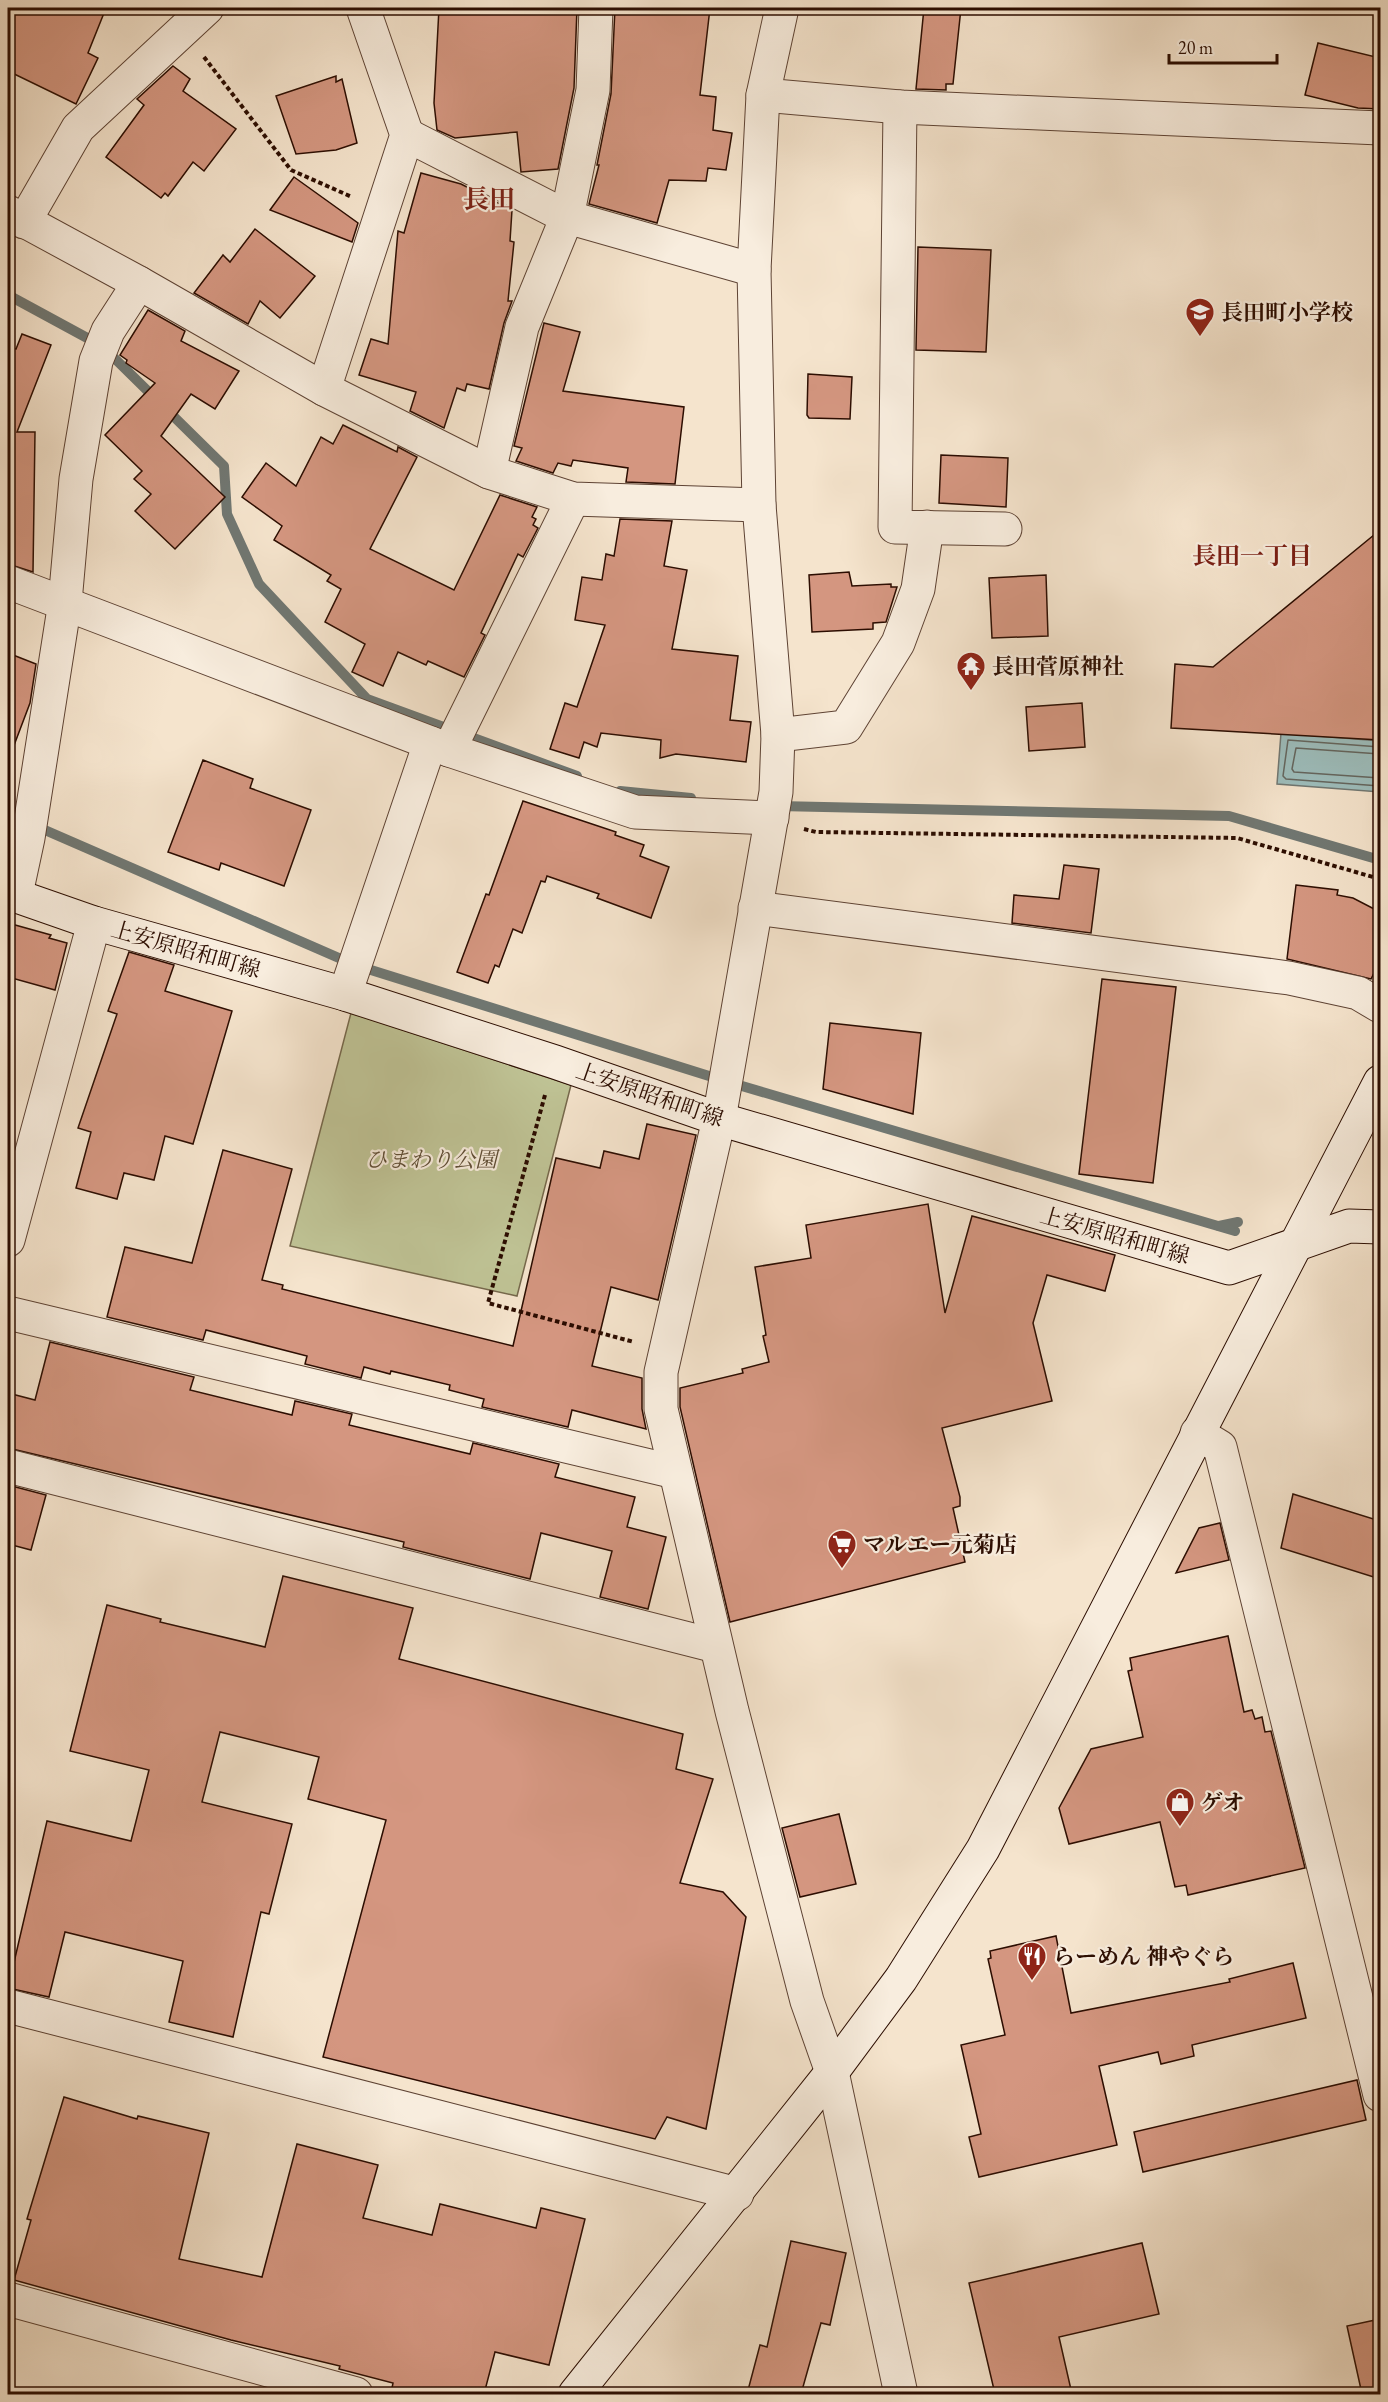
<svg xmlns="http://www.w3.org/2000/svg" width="1388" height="2402" viewBox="0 0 1388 2402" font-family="'EB Garamond','Noto Serif JP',serif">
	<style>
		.green { fill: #bfc395; stroke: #76684b; stroke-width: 1.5 }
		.water { fill: #9dbebd; stroke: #707772; stroke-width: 1.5 }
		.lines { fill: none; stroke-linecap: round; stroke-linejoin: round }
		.shore { stroke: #64665f; stroke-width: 1.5 }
		.stream { stroke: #707772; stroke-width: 10 }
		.building { fill: #d49680; stroke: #2c0d01; stroke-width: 1.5 }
		.street-casing { stroke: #5e4334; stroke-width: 35 }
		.secondary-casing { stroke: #2c0d01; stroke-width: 35 }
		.path { stroke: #2c0d01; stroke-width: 4; stroke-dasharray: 4.5 3; stroke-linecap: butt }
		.street { stroke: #f8edde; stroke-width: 33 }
		.secondary { stroke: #f8edde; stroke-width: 33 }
		.labels { text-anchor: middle; stroke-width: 4.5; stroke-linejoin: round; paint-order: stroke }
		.poi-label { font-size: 22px; font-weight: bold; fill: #2c0d01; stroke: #f8edde; text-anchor: start }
		.street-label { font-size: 22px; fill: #2c0d01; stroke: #f8edde }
		.park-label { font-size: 22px; font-style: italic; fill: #5f4d35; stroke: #f8edde }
		.neighbourhood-label { font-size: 24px; font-weight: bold; fill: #7a1f14; stroke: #f8edde }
		.quarter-label { font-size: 26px; font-weight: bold; fill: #7a1f14; stroke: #f8edde }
	</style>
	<rect width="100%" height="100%" fill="#f5e4cd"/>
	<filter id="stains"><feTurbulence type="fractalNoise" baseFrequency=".00333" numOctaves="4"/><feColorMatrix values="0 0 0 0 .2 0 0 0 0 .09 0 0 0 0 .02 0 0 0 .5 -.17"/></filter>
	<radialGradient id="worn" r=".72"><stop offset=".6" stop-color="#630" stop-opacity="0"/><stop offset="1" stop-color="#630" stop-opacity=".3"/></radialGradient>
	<polygon class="green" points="351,1013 571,1085 517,1296 290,1246"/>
	<polygon class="water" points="1281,733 1380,741 1380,792 1277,784"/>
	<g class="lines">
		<g class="shore">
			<polyline points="1380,747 1288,740 1283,776 1286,779 1380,786"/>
			<polyline points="1380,754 1296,748 1292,769 1294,772 1380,778"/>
		</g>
		<g class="stream">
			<polyline points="8,295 102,346 224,466 227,514 259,584 367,699 577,776"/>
			<polyline points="620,791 691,798"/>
			<polyline points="778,806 1229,816 1380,860"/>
			<polyline points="8,814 355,965 725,1081 1235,1231"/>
			<polyline points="1219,1226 1238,1222"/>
		</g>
	</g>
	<g class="building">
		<polygon points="8,8 106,8 88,53 98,58 76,104 8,71"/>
		<polygon points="439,8 577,8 574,88 558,169 521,172 517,132 455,138 437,130 434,103"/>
		<polygon points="615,8 710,8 700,95 716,97 713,130 732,133 726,170 708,168 706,181 669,180 657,223 589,204 599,165 597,165 611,94"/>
		<polygon points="924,8 961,8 953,84 946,84 946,90 916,89"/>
		<polygon points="1318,43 1380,58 1380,109 1358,108 1305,95"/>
		<polygon points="173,66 190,79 183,91 236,129 204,171 193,162 168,196 165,193 161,198 106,157 144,105 137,99"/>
		<polygon points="336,76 336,82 342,79 357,143 336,150 296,154 276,96"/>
		<polygon points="421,173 461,184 512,210 510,241 514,242 508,301 512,301 504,323 489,389 467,384 465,391 457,388 444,428 410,411 416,392 359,375 371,339 388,344 398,231 404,233"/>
		<polygon points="294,177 358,223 352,242 270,210"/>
		<polygon points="255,229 315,276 280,318 260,301 248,324 194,293 223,255 230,262"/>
		<polygon points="918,247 991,250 986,352 916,350"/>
		<polygon points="148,310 185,331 181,341 239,371 215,409 191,394 161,436 225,497 175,549 135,511 151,494 134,479 142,471 105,435 155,383 126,363 127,360 120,355"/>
		<polygon points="544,323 580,332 563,391 684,407 675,484 626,482 628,468 573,460 571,466 558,463 553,473 516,461 522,448 514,446"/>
		<polygon points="22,334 51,345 17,432 35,432 33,572 8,564 8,346 16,349"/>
		<polygon points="808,374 852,377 850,419 809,418 807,415"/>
		<polygon points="343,425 397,452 398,447 417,457 370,549 454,590 500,495 537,507 532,517 536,519 533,525 538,528 523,557 518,554 481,633 485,635 464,677 428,661 426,665 398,652 383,686 352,672 365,644 325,622 341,589 327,581 331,575 274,540 282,526 242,497 266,463 296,486 321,437 333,444"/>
		<polygon points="941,455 1008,458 1006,507 939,503"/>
		<polygon points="620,519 672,521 664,566 687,570 672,649 738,656 730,720 751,722 746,762 676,754 660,758 661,740 601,733 597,747 584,742 579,758 550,749 565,703 577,707 605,625 575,620 582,577 602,580 606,554 614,556"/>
		<polygon points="1380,530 1380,740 1171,728 1175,664 1213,667"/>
		<polygon points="849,572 852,586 891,584 891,587 897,587 886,622 873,623 873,629 812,632 809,575"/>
		<polygon points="1046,575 1048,636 992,638 989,578"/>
		<polygon points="8,653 36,664 30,703 10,756 8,755"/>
		<polygon points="1082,703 1085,747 1029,751 1026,707"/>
		<polygon points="203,760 253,779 250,788 311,810 284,886 221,863 219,870 168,852"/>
		<polygon points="523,801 616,832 615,835 644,845 640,856 669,867 651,918 597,898 599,894 547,876 545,882 541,881 522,933 513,929 499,967 495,965 488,983 457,972 486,894 489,895"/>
		<polygon points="1064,865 1099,869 1091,933 1012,923 1014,895 1059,899"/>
		<polygon points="1296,885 1338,890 1337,895 1353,898 1380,912 1380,961 1371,979 1287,959"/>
		<polygon points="8,923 51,935 49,938 67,943 55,990 8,977"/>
		<polygon points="129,952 174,965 165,991 232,1011 193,1144 165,1136 154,1180 124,1173 117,1199 76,1188 91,1132 78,1128 117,1014 108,1011"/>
		<polygon points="1102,979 1176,987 1153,1183 1079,1174"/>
		<polygon points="830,1023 921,1033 913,1114 823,1089"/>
		<polygon points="647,1124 696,1135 658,1300 611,1287 592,1366 642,1378 642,1409 646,1429 572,1410 568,1427 482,1407 484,1399 449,1390 450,1385 391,1371 390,1374 364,1367 361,1378 305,1364 307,1356 206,1330 203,1340 107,1317 125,1247 192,1263 223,1150 292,1169 262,1280 283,1285 282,1289 513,1346 556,1158 600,1168 604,1151 639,1159"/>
		<polygon points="928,1204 945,1313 972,1216 1115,1255 1105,1291 1047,1275 1033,1323 1052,1401 942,1428 960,1497 960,1506 953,1508 965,1562 730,1622 680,1407 680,1388 743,1373 742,1369 769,1362 763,1336 766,1335 755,1267 811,1258 806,1225"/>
		<polygon points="50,1342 194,1377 190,1390 292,1415 295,1401 352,1414 349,1425 470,1454 473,1443 559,1464 555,1477 635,1497 627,1527 666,1537 648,1609 600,1597 612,1551 541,1533 530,1579 403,1547 404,1542 8,1448 8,1393 35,1400"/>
		<polygon points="8,1485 46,1495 31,1550 8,1544"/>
		<polygon points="1293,1494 1380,1521 1380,1579 1281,1548"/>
		<polygon points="1220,1523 1229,1560 1176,1573 1199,1528"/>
		<polygon points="283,1576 413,1608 399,1659 683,1734 676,1769 713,1779 680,1883 723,1892 746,1917 706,2129 667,2117 655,2139 323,2057 386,1820 308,1799 319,1757 220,1732 202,1802 292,1824 269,1914 261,1912 233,2037 169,2022 183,1961 65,1932 49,1997 8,1988 47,1821 131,1841 149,1770 70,1751 107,1605 161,1619 160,1622 265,1647"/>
		<polygon points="1228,1636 1244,1712 1252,1710 1255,1719 1262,1717 1265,1732 1271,1731 1305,1868 1188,1895 1186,1885 1175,1887 1160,1822 1069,1844 1059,1808 1091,1749 1143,1737 1128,1671 1132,1670 1130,1658"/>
		<polygon points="839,1814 856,1884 800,1897 782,1828"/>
		<polygon points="1056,1936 1071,2013 1230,1982 1229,1979 1293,1963 1306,2018 1192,2045 1194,2056 1161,2064 1158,2052 1099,2066 1117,2145 979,2177 969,2137 981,2134 961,2045 1005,2035 988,1959 991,1958 990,1951"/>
		<polygon points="1357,2080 1366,2120 1143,2172 1134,2132"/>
		<polygon points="64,2097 137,2119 138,2116 209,2133 179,2259 262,2277 297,2144 378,2165 363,2218 432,2235 440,2204 536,2228 541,2208 585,2219 549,2365 495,2352 484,2394 419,2394 392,2388 393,2383 339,2369 340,2366 231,2340 14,2280 31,2220 27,2219"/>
		<polygon points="791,2241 846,2253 830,2325 821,2323 801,2394 747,2394 760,2345 767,2347"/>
		<polygon points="1142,2243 1159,2314 1059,2337 1072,2394 995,2394 969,2283"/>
		<polygon points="1380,2319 1380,2394 1362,2394 1347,2326"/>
	</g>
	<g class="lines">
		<g class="street-casing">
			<g id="street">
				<polyline points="782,8 763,95 754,270 759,505 778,735 776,792 719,1119 661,1372 661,1409 732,1711 807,2001 832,2072 901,2394"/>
				<polyline points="763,95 900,107 1380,128"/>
				<polyline points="900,107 895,527 1005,529"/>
				<polyline points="407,135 567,217 754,270"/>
				<polyline points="8,212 139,283 324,389 489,472 573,499 759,505"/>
				<polyline points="24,222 78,128 207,8"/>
				<polyline points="324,389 407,135 363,8"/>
				<polyline points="489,472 522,327 567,217 593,90 596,8"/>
				<polyline points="8,582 449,750 635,812 772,818"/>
				<polyline points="778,735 846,727 898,643 918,589 927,527"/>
				<polyline points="449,750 573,499"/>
				<polyline points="16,894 28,838 65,602 76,479 96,361 108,331 139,283"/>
				<polyline points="755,908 1289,978 1358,993 1380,1006"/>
				<polyline points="345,994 430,743"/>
				<polyline points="8,1240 94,923"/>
				<polyline points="8,1313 675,1472"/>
				<polyline points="1197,1433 1220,1447 1380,2095"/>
				<polyline points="8,1466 716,1646"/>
				<polyline points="8,2006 737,2194"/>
				<polyline points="8,2299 356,2394"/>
			</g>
		</g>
		<g class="secondary-casing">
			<g id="secondary">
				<polyline points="8,893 94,923 345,994 555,1062 719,1119 1229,1268 1349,1226 1380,1227"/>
				<polyline points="575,2394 832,2072 901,1979 983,1849 1380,1082"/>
			</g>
		</g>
		<g class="path">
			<polyline points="204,57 291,170 352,197"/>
			<polyline points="804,829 816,832 1237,838 1380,879"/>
			<polyline points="545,1095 488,1303 634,1342"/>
		</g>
		<use href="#street" class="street"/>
		<use href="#secondary" class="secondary"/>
	</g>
	<defs>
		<g id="school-pin" transform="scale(1.5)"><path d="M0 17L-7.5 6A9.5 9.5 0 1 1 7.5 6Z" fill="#8f2418" stroke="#f8edde"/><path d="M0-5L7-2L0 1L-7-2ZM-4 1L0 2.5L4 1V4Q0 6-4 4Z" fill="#fff"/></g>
		<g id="temple-pin" transform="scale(1.5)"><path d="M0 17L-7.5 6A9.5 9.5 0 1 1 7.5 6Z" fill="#8f2418" stroke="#f8edde"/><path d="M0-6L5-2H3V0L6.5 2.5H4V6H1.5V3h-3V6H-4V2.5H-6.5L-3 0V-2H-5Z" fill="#fff"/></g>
		<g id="supermarket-pin" transform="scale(1.5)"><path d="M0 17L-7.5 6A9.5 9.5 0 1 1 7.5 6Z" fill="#8f2418" stroke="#f8edde"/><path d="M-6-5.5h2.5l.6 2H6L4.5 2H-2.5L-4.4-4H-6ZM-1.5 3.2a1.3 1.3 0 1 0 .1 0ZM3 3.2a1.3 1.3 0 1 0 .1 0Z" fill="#fff"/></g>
		<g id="shop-pin" transform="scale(1.5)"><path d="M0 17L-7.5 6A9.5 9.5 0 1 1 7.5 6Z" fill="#8f2418" stroke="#f8edde"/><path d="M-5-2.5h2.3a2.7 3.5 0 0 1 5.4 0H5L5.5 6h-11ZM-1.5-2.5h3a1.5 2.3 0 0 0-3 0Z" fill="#fff"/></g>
		<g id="restaurant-pin" transform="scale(1.5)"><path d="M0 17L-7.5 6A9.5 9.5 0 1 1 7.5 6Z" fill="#8f2418" stroke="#f8edde"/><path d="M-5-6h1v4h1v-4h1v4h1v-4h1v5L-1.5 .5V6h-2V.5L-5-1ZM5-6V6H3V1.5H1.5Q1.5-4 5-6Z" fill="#fff"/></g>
	</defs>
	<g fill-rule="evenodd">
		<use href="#school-pin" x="1200" y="312"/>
		<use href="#temple-pin" x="971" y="666"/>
		<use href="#supermarket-pin" x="842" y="1544"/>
		<use href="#shop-pin" x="1180" y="1802"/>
		<use href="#restaurant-pin" x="1032" y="1956"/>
	</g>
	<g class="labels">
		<g class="poi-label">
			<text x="1221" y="320">長田町小学校</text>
			<text x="992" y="674">長田菅原神社</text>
			<text x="863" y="1552">マルエー元菊店</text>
			<text x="1201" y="1810">ゲオ</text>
			<text x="1053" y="1964">らーめん 神やぐら</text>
		</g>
		<g class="street-label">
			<text transform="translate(186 949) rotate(16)" y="8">上安原昭和町線</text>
			<text transform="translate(650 1094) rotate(19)" y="8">上安原昭和町線</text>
			<text transform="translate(1115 1235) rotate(16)" y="8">上安原昭和町線</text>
		</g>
		<g class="park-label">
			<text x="431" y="1167">ひまわり公園</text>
		</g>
		<g class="neighbourhood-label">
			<text x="1252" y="564">長田一丁目</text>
		</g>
		<g class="quarter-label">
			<text x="489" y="208">長田</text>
		</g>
	</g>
	<rect width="1388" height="2402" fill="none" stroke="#f5e4cd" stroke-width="30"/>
	<rect x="9" y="9" width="1370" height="2384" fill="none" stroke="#2c0d01" stroke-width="3"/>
	<rect x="15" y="15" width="1358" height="2372" fill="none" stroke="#2c0d01" stroke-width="1.5"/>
	<path d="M1169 54v9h108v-9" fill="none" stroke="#2c0d01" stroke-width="3"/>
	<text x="1178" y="54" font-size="18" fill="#2c0d01" stroke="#f8edde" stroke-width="4.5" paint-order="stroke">20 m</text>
	<rect width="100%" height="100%" filter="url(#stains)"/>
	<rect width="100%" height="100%" fill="url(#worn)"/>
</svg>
